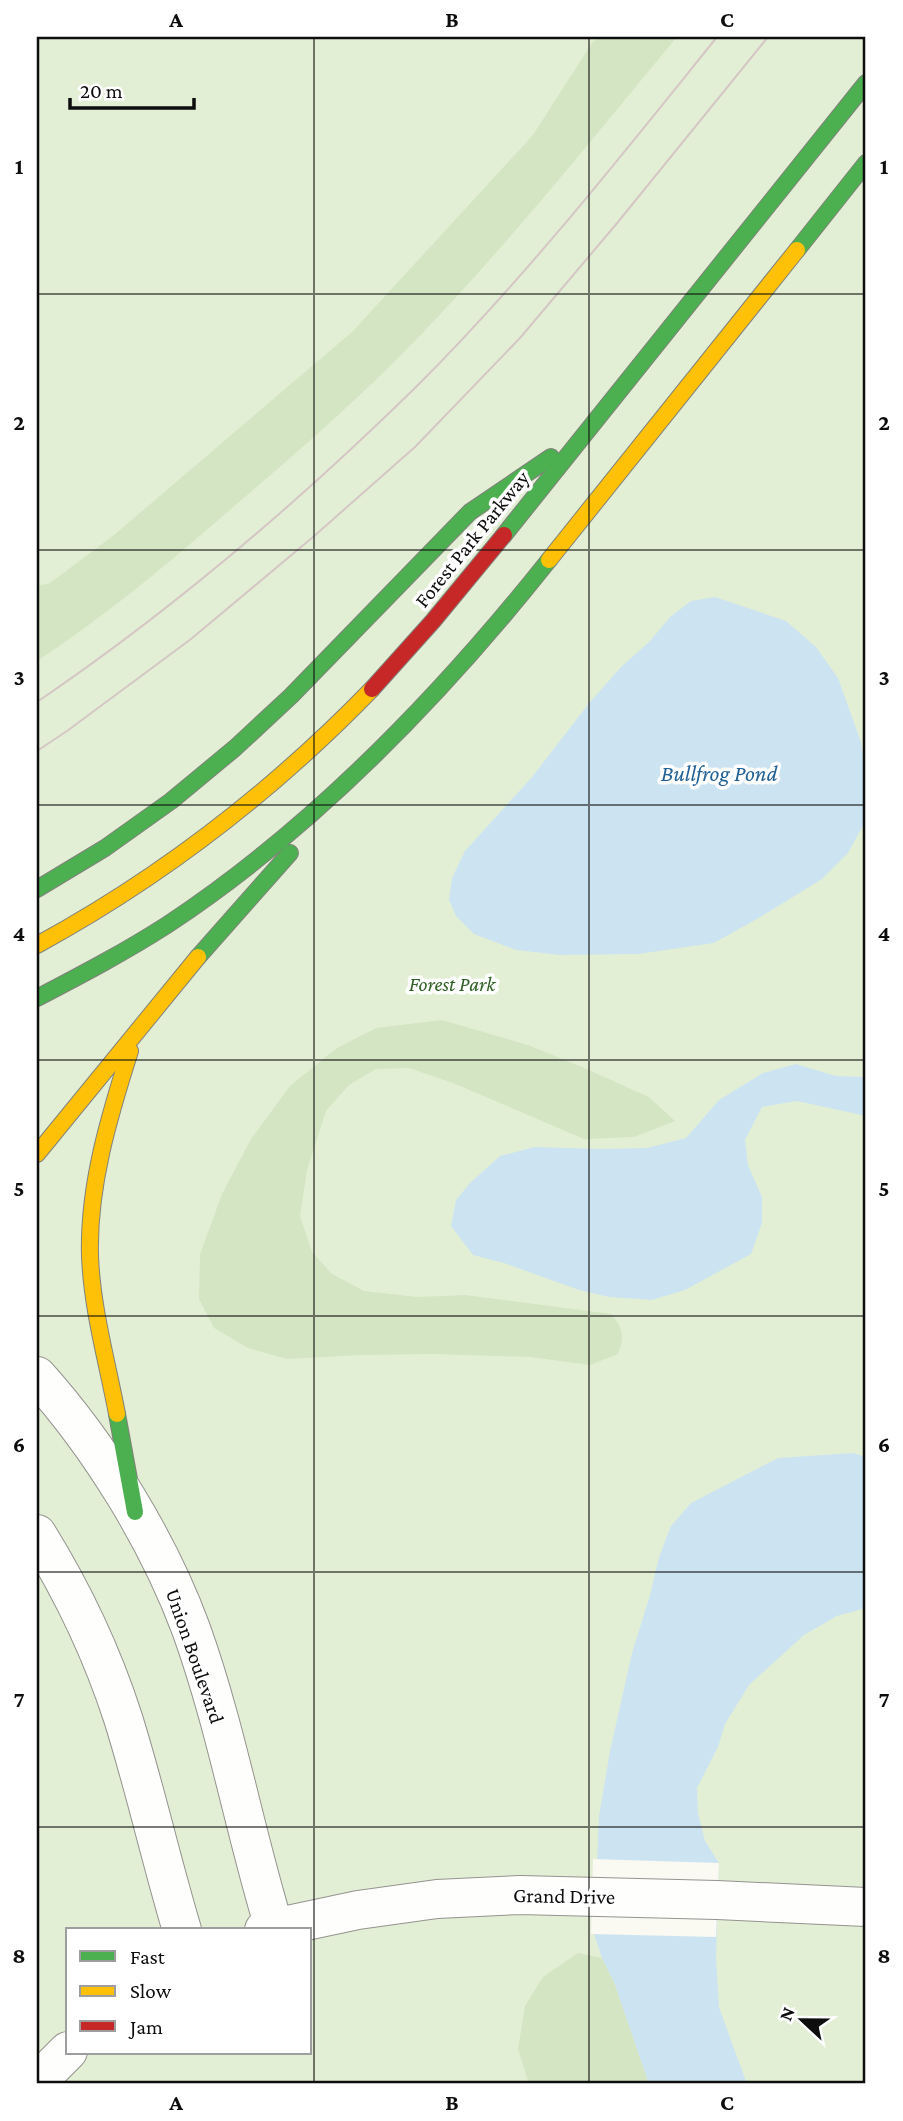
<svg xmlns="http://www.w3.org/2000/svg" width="903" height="2121" viewBox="0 0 903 2121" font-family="'Crimson Pro',serif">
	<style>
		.green { fill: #e3efd4; fill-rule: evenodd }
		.forest { fill: #d4e5c3 }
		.water { fill: #cce4f1 }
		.pier { fill: #faf9f2 }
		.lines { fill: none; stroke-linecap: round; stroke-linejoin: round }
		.street-casing { stroke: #949390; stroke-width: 40 }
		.fast-casing { stroke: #81817d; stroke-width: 18 }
		.slow-casing { stroke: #81817d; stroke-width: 18 }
		.jam-casing { stroke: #81817d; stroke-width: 18 }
		.street { stroke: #fefefd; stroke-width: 38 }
		.fast { stroke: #4caf50; stroke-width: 16 }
		.slow { stroke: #ffc107; stroke-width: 16 }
		.jam { stroke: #c62828; stroke-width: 16 }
		.tram { stroke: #d5c6c6; stroke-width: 2 }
		.grid { fill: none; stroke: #0d0d0d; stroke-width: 2; stroke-opacity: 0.55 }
		.labels { text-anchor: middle; stroke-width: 7; stroke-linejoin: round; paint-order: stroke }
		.street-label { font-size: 21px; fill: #0d0d0d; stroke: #fff }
		.park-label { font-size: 21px; font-style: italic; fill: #2f6023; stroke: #fff }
		.water-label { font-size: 23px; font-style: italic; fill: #216195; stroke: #fff }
		.neatline { fill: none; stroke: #0d0d0d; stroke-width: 2.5 }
		.grid-label { font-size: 23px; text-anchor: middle; font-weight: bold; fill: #0d0d0d }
	</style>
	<rect width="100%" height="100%" fill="#faf9f2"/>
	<path class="green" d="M 37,37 L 866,37 L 866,2084 L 37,2084 ZM 68,1930 L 310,1930 L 310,2053 L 68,2053 Z"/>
	<g class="forest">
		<path d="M 599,37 L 677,37 C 586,146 497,259 396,360 C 342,414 282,465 224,515 C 164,567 103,618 37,661 L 37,586 L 50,583 L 114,535 L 353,331 L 533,135 L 592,43 Z"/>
		<path d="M 442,1020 L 528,1045 L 582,1067 L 649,1097 L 675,1121 L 634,1137 L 584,1139 L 453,1083 L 409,1068 L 376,1069 L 349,1085 L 326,1111 L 307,1170 L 300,1216 L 312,1252 L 332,1274 L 364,1291 L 418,1297 L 465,1295 L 611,1314 C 623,1328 625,1337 618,1354 L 590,1365 L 530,1357 L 434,1354 L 361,1355 L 287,1359 L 248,1348 L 214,1328 L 199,1299 L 200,1254 L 222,1194 L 251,1139 L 290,1086 L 337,1048 L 376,1028 Z"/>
		<polygon points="578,1953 602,1958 614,1982 649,2084 529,2084 518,2049 525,2006 543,1977"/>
	</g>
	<g class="water">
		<polygon points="715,597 786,621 816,647 838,678 861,742 866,774 866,820 848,853 822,879 762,916 714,943 638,954 560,955 516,950 474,934 456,916 449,900 452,878 465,851 532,777 590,702 621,667 649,642 670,617 691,601"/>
		<polygon points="796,1064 836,1076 866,1077 866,1116 797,1101 762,1107 745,1140 748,1165 762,1197 762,1223 751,1254 685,1290 652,1300 609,1297 579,1290 504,1263 473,1255 451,1226 456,1200 470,1183 500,1156 534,1147 600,1149 647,1148 686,1138 719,1100 763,1073"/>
		<polygon points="853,1453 866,1457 866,1608 837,1616 804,1635 749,1685 725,1724 718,1747 697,1788 698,1813 705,1841 719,1863 716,1958 719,2007 747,2084 649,2084 614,1982 602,1958 594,1934 599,1816 610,1751 632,1653 650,1595 659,1557 671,1526 691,1503 778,1458"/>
	</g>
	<polygon class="pier" points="593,1859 719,1863 716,1937 591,1934"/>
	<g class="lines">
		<g class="street-casing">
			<g id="street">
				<path d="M 37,1376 C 100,1446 158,1540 191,1629 C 226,1726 244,1829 274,1927"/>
				<path d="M 37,1534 C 73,1592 102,1653 123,1718 C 145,1788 161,1860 182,1930"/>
				<polyline points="264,1930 358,1910 437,1899 520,1895 717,1900 866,1907"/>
				<polyline points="37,2082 68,2051"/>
			</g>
		</g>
		<g class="fast-casing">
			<g id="fast">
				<polyline points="797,250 866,163"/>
				<polyline points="504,535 866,83"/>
				<polyline points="37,889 105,848 171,801 235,748 291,696 470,512 551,457"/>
				<polyline points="198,957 290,853"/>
				<path d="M 37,998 C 81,975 125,952 167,925 C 314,828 440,697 549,560"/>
				<polyline points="117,1414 135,1512"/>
			</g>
		</g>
		<g class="slow-casing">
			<g id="slow">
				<polyline points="549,560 797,250"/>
				<path d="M 37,945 C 162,877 273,791 372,689"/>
				<polyline points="37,1154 198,957"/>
				<path d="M 117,1414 C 107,1361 92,1309 90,1256 C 88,1186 109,1117 130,1051"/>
			</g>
		</g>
		<g class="jam-casing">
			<polyline id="jam" points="372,689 433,621 504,535"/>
		</g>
		<use href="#street" class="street"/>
		<use href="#fast" class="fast"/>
		<use href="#slow" class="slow"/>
		<use href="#jam" class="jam"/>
		<g class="tram">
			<path d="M 37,702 C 174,609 300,501 418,385 C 526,277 621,156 717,37"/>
			<polyline points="37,751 67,731 191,639 313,537 415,447 520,338 618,222 768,37"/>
		</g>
	</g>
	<path class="grid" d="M 314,37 L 314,2084M 589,37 L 589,2084M 37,294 L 866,294M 37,550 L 866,550M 37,805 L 866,805M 37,1060 L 866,1060M 37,1316 L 866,1316M 37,1572 L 866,1572M 37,1827 L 866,1827"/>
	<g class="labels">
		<g class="street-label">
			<text transform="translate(472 539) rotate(-51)" y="7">Forest Park Parkway</text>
			<text transform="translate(195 1656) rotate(71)" y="7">Union Boulevard</text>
			<text transform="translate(564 1896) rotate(1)" y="7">Grand Drive</text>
		</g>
		<g class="park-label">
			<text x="452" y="991">Forest Park</text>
		</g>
		<g class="water-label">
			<text x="719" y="781">Bullfrog Pond</text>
		</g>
	</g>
	<rect width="903" height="2121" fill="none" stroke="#ffffff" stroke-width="77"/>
	<rect x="66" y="1928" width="245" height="126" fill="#ffffff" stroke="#9e9e9e" stroke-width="2"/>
	<rect x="80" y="1951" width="35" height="10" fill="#4caf50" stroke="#9e9e9e" stroke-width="2"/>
	<text x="130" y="1964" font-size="21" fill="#0d0d0d">Fast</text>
	<rect x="80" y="1986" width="35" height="10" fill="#ffc107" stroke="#9e9e9e" stroke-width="2"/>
	<text x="130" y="1998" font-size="21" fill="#0d0d0d">Slow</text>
	<rect x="80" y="2021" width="35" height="10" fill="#c62828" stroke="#9e9e9e" stroke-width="2"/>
	<text x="130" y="2034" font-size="21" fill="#0d0d0d">Jam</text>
	<g transform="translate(802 2020) rotate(292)" stroke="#ffffff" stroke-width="5" paint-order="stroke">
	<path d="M0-5L12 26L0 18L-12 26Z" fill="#0d0d0d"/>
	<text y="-10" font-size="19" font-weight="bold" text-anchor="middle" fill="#0d0d0d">N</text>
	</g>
	<path d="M70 98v10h124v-10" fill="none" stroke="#0d0d0d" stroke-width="3.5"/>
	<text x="80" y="98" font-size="21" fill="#0d0d0d" stroke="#ffffff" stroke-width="5" paint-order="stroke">20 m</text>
	<rect x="38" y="38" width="826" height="2044" class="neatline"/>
	<g class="grid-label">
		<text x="176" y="27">A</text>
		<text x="452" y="27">B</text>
		<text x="727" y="27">C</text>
		<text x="19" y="174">1</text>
		<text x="884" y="174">1</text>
		<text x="19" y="430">2</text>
		<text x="884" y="430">2</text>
		<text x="19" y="685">3</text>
		<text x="884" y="685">3</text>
		<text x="19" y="941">4</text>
		<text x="884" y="941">4</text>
		<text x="19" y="1196">5</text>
		<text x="884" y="1196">5</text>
		<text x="19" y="1452">6</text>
		<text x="884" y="1452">6</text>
		<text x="19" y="1707">7</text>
		<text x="884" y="1707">7</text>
		<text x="19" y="1963">8</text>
		<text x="884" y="1963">8</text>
		<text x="176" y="2110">A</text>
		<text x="452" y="2110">B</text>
		<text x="727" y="2110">C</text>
	</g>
</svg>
